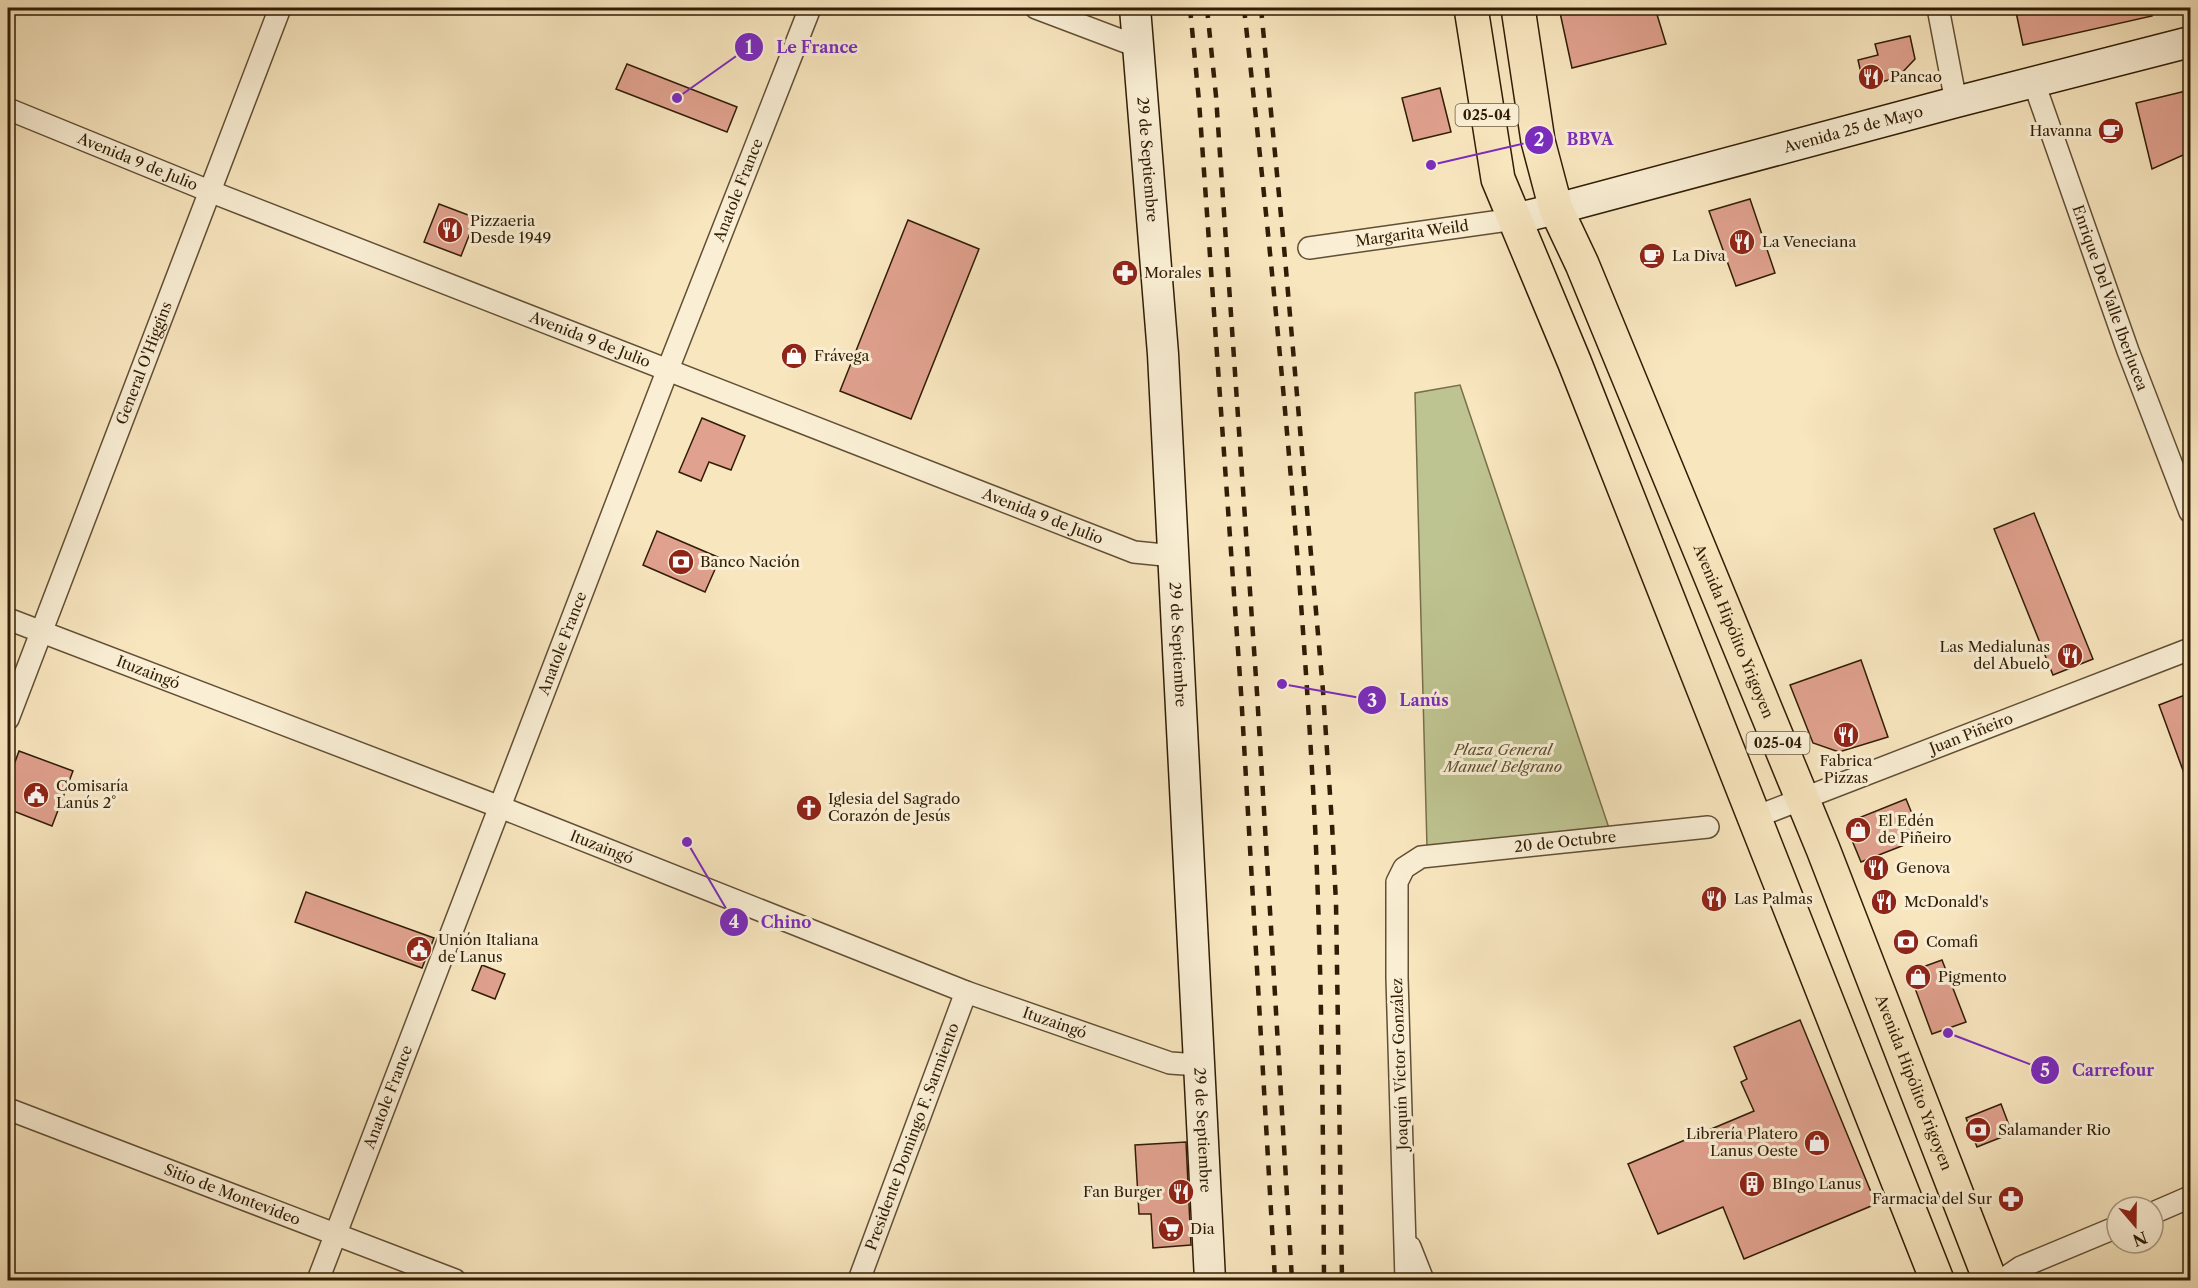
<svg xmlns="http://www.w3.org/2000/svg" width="2198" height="1288" viewBox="0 0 2198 1288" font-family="'Libre Caslon Text',serif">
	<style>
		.green { fill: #bec491; stroke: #77704b; stroke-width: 1.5 }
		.building { fill: #e0a18e; stroke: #301d05; stroke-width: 1.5 }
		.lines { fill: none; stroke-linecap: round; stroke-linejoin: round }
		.street-casing { stroke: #624f34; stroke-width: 24 }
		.secondary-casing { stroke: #301d05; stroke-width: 33 }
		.primary-casing { stroke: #301d05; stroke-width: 36 }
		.street { stroke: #faefd5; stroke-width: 21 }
		.secondary { stroke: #faefd5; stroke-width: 30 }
		.primary { stroke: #f8e6bf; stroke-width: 33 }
		.rail { stroke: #301d05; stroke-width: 4.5; stroke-dasharray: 10 10; stroke-linecap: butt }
		.labels { text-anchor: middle; stroke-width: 6; stroke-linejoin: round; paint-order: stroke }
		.shield { fill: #faefd5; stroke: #6d5c43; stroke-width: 1.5 }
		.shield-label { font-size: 14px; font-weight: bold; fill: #301d05 }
		.poi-label { font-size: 15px; fill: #301d05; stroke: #faefd5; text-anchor: start }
		.street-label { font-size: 15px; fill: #301d05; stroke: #faefd5 }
		.park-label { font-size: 15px; font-style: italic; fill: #5b4f2f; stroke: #faefd5 }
		.leader { fill: none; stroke: #7b2cbf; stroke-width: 2 }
		.callout-dot { fill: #7b2cbf; stroke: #faefd5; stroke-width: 2 }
		.mark-label { font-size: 18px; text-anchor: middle; font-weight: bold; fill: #fff }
		.callout-label { font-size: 16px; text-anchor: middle; font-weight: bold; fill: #7b2cbf; stroke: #faefd5; stroke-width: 6; stroke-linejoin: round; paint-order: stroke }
	</style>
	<rect width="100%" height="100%" fill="#f8e6bf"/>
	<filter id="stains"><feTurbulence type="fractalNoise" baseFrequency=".00333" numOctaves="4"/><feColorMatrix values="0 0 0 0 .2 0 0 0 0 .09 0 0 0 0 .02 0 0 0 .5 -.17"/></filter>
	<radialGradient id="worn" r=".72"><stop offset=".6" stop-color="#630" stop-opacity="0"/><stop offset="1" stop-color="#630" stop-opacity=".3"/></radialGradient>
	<polygon class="green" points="1460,385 1609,828 1427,847 1415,393"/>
	<g class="building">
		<polygon points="1559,8 1655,8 1666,44 1572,68"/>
		<polygon points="2038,8 2151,8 2152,16 2023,45 2016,12"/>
		<polygon points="1910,36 1915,59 1897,78 1864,86 1858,60 1878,55 1875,44"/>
		<polygon points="627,64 737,107 727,132 616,89"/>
		<polygon points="1440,88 1451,132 1413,141 1402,98"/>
		<polygon points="2190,90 2190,152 2152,169 2136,103"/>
		<polygon points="1750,199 1775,273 1736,286 1709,211"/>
		<polygon points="439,204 476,218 461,256 424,242"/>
		<polygon points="908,220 979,249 911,419 840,391"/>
		<polygon points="702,418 745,436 731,470 709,462 701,481 679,472"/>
		<polygon points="2034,513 2093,659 2053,675 1994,529"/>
		<polygon points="657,531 720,558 705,592 643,565"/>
		<polygon points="1861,660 1888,737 1839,752 1813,743 1790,685"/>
		<polygon points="2190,693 2190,783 2188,784 2159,705"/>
		<polygon points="19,751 73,771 52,826 8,809 8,781"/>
		<polygon points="1906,799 1922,838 1861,862 1849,833 1856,819"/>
		<polygon points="306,892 434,938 422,968 295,922"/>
		<polygon points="1942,960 1966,1022 1932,1034 1909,972"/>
		<polygon points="482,965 505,974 495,999 472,990"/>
		<polygon points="1800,1020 1876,1204 1744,1259 1723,1207 1658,1234 1628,1164 1754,1111 1741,1082 1747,1079 1734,1047"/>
		<polygon points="2001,1104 2012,1133 1977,1147 1966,1118"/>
		<polygon points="1186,1142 1191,1245 1153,1248 1151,1214 1139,1214 1135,1145"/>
	</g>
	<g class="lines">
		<g class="street-casing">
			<g id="street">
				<polyline points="1036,8 1139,47"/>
				<polyline points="1938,8 1956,102"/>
				<path id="s1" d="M 2034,83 L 2128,351 L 2190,512"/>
				<path id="s2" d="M 8,109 L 209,191 L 1134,552 L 1174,556"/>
				<path id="s3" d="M 1309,248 L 1515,219"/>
				<path id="s4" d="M 8,619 L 500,807 L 966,992 L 1170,1063 L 1199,1065"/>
				<path id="s5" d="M 8,719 L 280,8"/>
				<path id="s6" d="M 1753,818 L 2190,649"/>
				<path id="s7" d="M 8,1109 L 455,1280"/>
				<polyline points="2153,1213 2190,1197"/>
				<polyline points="1410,1247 1423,1280"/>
				<path id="s8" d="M 318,1280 L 668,369 L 810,8"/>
				<path id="s9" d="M 859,1280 L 966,992"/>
				<path id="s10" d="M 1406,1280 L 1397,978 L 1397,882 L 1404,868 L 1421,857 L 1708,827"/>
				<polyline points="2002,1280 2021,1267 2117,1227"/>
			</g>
		</g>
		<g class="secondary-casing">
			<g id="secondary">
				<path id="s11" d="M 1135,8 L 1163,354 L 1210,1280"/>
				<path id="s12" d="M 1515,219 L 1556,209 L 1956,102 L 2190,42"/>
			</g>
		</g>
		<g class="primary-casing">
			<g id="primary">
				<polyline points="1471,8 1498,179 1574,361 1937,1280"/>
				<path id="s13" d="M 1518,8 L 1538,141 L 1556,209 L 1582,264 L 1823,849 L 1990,1280"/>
			</g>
		</g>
		<use href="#street" class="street"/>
		<use href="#secondary" class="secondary"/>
		<use href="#primary" class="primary"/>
		<g class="rail">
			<polyline points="1190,8 1199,101 1241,692 1275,1280"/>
			<polyline points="1207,8 1216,96 1257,693 1292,1280"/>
			<path d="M 1244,8 C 1274,279 1301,552 1315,825 C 1322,977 1323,1129 1324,1280"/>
			<polyline points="1261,8 1284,247 1323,691 1332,824 1336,903 1342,1280"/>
		</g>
	</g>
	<defs>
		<g id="restaurant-disc" transform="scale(1.35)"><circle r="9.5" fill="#8f2418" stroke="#faefd5"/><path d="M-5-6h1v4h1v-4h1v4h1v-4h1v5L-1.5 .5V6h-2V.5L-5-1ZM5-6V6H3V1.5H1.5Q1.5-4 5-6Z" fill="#fff"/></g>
		<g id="cafe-disc" transform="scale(1.35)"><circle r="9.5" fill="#8f2418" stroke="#faefd5"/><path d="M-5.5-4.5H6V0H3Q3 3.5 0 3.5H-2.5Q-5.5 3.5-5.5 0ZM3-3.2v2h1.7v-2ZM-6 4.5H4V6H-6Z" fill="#fff"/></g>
		<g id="pharmacy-disc" transform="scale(1.35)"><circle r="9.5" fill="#8f2418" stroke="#faefd5"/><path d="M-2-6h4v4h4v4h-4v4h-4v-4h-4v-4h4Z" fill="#fff"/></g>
		<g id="shop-disc" transform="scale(1.35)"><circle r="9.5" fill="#8f2418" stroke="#faefd5"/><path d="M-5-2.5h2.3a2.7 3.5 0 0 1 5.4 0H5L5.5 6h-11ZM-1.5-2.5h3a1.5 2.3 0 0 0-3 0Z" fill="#fff"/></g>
		<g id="bank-disc" transform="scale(1.35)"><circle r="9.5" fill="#8f2418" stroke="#faefd5"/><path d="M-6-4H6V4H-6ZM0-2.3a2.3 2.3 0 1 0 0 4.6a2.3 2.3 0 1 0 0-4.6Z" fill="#fff"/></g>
		<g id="civic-disc" transform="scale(1.35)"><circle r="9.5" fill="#8f2418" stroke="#faefd5"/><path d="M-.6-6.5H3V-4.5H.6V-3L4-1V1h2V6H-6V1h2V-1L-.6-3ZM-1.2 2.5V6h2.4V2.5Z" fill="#fff"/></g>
		<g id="church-disc" transform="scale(1.35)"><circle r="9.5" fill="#8f2418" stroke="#faefd5"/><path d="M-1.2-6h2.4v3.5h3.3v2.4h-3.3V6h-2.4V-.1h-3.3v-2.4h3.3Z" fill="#fff"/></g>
		<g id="building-disc" transform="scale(1.35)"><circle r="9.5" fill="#8f2418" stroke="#faefd5"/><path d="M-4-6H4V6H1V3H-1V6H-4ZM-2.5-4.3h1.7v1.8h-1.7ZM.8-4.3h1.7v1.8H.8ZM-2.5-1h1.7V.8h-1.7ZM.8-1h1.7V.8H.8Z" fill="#fff"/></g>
		<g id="supermarket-disc" transform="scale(1.35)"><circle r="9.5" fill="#8f2418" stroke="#faefd5"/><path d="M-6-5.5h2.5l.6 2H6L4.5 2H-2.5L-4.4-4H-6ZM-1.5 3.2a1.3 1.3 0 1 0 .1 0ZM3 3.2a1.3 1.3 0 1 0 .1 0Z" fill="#fff"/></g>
	</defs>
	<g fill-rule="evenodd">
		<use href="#restaurant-disc" x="1871" y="77"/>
		<use href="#cafe-disc" x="2111" y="131"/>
		<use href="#restaurant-disc" x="450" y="230"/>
		<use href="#restaurant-disc" x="1742" y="242"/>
		<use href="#cafe-disc" x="1652" y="256"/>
		<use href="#pharmacy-disc" x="1125" y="273"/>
		<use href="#shop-disc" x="794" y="356"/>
		<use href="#bank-disc" x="681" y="562"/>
		<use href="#restaurant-disc" x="2070" y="656"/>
		<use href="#restaurant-disc" x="1846" y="735"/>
		<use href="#civic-disc" x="36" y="795"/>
		<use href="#church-disc" x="809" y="808"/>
		<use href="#shop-disc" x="1858" y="830"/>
		<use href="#restaurant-disc" x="1876" y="868"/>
		<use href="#restaurant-disc" x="1714" y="899"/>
		<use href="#restaurant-disc" x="1884" y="902"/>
		<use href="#bank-disc" x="1906" y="942"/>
		<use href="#civic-disc" x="419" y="949"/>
		<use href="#shop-disc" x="1918" y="977"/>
		<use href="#bank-disc" x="1978" y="1130"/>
		<use href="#shop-disc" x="1817" y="1143"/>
		<use href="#building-disc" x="1752" y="1184"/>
		<use href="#restaurant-disc" x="1181" y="1192"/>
		<use href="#pharmacy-disc" x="2011" y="1199"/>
		<use href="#supermarket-disc" x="1171" y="1229"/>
	</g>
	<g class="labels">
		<g class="shield">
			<rect x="1455.5" y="104" width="63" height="22" rx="4.5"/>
			<rect x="1746.5" y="732" width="63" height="22" rx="4.5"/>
		</g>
		<g class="shield-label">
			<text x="1487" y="120">025-04</text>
			<text x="1778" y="748">025-04</text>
		</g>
		<g class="poi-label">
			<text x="1890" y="82">Pancao</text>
			<text x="2092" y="136" text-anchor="end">Havanna</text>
			<text x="470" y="226">Pizzaeria<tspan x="470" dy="17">Desde 1949</tspan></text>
			<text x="1762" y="247">La Veneciana</text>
			<text x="1672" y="261">La Diva</text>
			<text x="1144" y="278">Morales</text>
			<text x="814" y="361">Frávega</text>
			<text x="700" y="567">Banco Nación</text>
			<text x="2050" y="652" text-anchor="end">Las Medialunas<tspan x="2050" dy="17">del Abuelo</tspan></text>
			<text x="1846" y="766" text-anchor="middle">Fabrica<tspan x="1846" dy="17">Pizzas</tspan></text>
			<text x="56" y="791">Comisaría<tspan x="56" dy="17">Lanús 2°</tspan></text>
			<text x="828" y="804">Iglesia del Sagrado<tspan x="828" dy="17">Corazón de Jesús</tspan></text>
			<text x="1878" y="826">El Edén<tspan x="1878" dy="17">de Piñeiro</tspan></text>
			<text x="1896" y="873">Genova</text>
			<text x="1734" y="904">Las Palmas</text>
			<text x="1904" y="907">McDonald's</text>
			<text x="438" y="945">Unión Italiana<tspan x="438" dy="17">de Lanus</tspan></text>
			<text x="1926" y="947">Comafi</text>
			<text x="1938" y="982">Pigmento</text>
			<text x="1998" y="1135">Salamander Rio</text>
			<text x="1798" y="1139" text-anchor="end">Librería Platero<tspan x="1798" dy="17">Lanus Oeste</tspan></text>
			<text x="1772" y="1189">BIngo Lanus</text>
			<text x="1162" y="1197" text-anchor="end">Fan Burger</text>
			<text x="1992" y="1204" text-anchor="end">Farmacia del Sur</text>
			<text x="1190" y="1234">Dia</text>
		</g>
		<g class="street-label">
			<text dy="5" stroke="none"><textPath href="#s12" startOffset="350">Avenida 25 de Mayo</textPath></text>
			<text dy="5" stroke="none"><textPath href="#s11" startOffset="152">29 de Septiembre</textPath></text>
			<text dy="5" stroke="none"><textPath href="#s2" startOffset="140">Avenida 9 de Julio</textPath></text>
			<text dy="5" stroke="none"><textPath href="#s8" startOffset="1168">Anatole France</textPath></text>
			<text dy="5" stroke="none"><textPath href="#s3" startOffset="104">Margarita Weild</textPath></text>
			<text dy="5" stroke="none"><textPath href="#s1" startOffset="228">Enrique Del Valle Iberlucea</textPath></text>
			<text dy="5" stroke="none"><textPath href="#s2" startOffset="626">Avenida 9 de Julio</textPath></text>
			<text dy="5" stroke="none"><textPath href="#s5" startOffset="381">General O'Higgins</textPath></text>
			<text dy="5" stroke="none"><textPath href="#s2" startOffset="1112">Avenida 9 de Julio</textPath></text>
			<text dy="5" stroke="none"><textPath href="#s13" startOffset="663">Avenida Hipólito Yrigoyen</textPath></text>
			<text dy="5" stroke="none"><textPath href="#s8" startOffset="682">Anatole France</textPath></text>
			<text dy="5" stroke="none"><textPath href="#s11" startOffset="638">29 de Septiembre</textPath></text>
			<text dy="5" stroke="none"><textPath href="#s4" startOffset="150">Ituzaingó</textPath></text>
			<text dy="5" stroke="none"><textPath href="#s6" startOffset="234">Juan Piñeiro</textPath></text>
			<text dy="5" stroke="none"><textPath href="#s10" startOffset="579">20 de Octubre</textPath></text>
			<text dy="5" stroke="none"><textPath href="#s4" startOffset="636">Ituzaingó</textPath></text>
			<text dy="5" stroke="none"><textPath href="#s4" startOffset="1122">Ituzaingó</textPath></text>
			<text transform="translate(1400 1064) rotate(-92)" y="5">Joaquín Víctor González</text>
			<text dy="5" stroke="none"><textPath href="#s13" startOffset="1149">Avenida Hipólito Yrigoyen</textPath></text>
			<text dy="5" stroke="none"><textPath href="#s8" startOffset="196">Anatole France</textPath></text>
			<text dy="5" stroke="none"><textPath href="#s11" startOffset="1124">29 de Septiembre</textPath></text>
			<text dy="5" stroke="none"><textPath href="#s9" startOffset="153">Presidente Domingo F. Sarmiento</textPath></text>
			<text dy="5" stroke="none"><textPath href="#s7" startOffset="240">Sitio de Montevideo</textPath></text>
		</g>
		<g class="park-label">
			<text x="1503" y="755">Plaza General<tspan x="1503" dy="17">Manuel Belgrano</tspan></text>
		</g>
	</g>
	<path class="leader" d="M677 98L749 47M1431 165L1539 140M1282 684L1372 700M687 842L734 922M1948 1033L2045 1070"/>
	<g class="callout-dot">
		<circle cx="677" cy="98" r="6"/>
		<circle cx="1431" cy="165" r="6"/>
		<circle cx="1282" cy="684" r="6"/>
		<circle cx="687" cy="842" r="6"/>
		<circle cx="1948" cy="1033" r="6"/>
		<circle cx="749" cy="47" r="15"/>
		<circle cx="1539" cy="140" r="15"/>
		<circle cx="1372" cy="700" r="15"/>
		<circle cx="734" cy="922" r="15"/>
		<circle cx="2045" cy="1070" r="15"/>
	</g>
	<g class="mark-label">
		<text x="749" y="54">1</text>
		<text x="1539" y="146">2</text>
		<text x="1372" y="707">3</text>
		<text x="734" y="928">4</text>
		<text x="2045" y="1077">5</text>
	</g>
	<g class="callout-label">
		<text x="817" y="53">Le France</text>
		<text x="1590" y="145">BBVA</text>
		<text x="1424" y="706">Lanús</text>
		<text x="786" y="928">Chino</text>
		<text x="2113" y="1076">Carrefour</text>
	</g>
	<rect width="2198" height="1288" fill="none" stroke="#f8e6bf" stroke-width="30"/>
	<rect x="9" y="9" width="2180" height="1270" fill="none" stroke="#301d05" stroke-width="3"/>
	<rect x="15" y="15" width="2168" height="1258" fill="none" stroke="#301d05" stroke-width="1.5"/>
	<g transform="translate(2135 1225) rotate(160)"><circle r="28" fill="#faefd5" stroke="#a99b82" stroke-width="1.5"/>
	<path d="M0-4.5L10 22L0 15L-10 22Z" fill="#8f2418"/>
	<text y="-9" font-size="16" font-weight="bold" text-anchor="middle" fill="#301d05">N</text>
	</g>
	<rect width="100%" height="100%" filter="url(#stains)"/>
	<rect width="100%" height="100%" fill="url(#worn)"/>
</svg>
